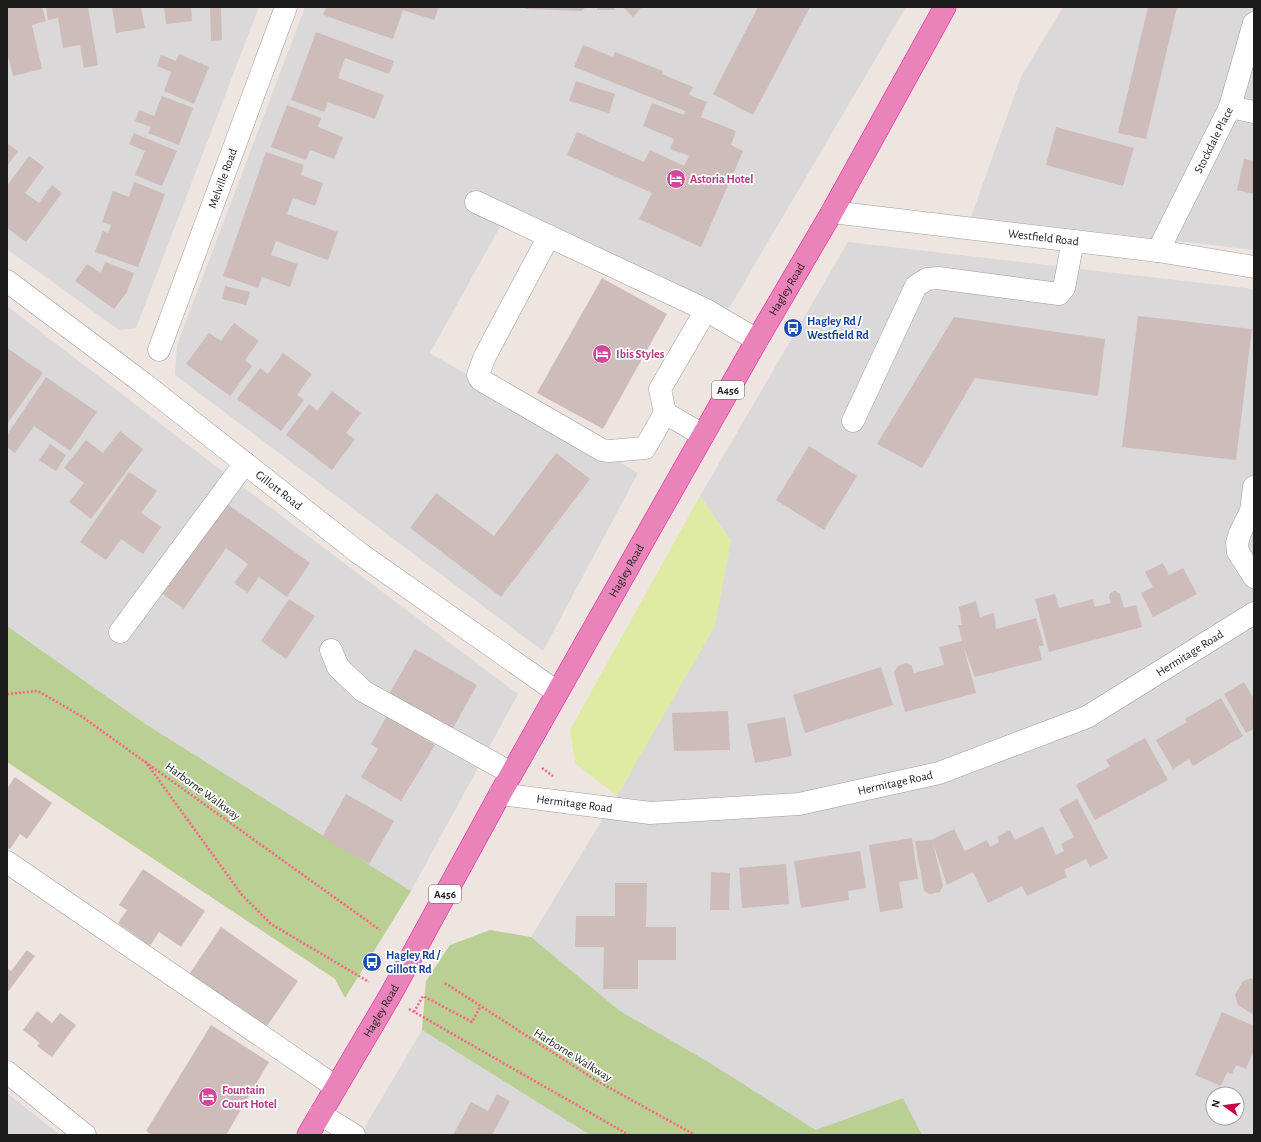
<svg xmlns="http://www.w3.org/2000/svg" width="1261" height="1142" viewBox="0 0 1261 1142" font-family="'Alegreya Sans',sans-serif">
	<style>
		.residential { fill: #dad8d9; fill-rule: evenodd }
		.grass { fill: #dfeba3 }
		.forest { fill: #b9cf93 }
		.building { fill: #cdbcba }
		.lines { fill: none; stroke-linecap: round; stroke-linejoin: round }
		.minor-casing { stroke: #9d9d9d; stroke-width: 23 }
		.highway-casing { stroke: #de1ca0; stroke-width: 23 }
		.path { stroke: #ff6086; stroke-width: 2.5; stroke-dasharray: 2 2; stroke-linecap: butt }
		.minor { stroke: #fff; stroke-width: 22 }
		.highway { stroke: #ea83b9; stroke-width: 22 }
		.labels { text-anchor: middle; stroke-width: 3.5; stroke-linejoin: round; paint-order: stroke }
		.shield { fill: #fff; stroke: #606060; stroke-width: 1 }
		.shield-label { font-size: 11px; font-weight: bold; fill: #1c1c1c }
		.street-label { font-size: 12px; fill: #1c1c1c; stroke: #fff }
		.hotel-label { font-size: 12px; font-weight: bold; fill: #b23c85; stroke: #fff; text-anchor: start }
		.transit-label { font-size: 12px; font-weight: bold; fill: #164399; stroke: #fff; text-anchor: start }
	</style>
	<rect width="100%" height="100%" fill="#eee5e0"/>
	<g class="residential">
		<polygon points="7,7 259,7 136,328 119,330 7,249"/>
		<polygon points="305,7 906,7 728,310 511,207 430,353 638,473 543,651 175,375 177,345"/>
		<polygon points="1063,7 1254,7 1254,250 971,217 1021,77"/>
		<path d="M 848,242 L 1254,289 L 1254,1135 L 922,1135 L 903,1098 L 817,1130 L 620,1011 L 531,937 L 629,776 L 731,541 L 700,496 ZM 1213,1094 L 1237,1094 L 1237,1118 L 1213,1118 Z"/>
		<polygon points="7,306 243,487 518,694 411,891 144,723 7,626"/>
		<polygon points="422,1030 590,1135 360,1135"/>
		<polygon points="7,1093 60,1135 7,1135"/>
	</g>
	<polygon class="grass" points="700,496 731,541 715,626 617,796 575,763 570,730"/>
	<g class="forest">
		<polygon points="7,626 144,723 411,891 345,998 335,979 7,762"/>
		<polygon points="490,930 531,937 620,1011 705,1060 816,1130 903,1098 922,1135 590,1135 422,1030 426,981 450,945"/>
	</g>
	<g class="building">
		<polygon points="7,7 42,7 46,21 32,25 42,69 13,76 7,52"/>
		<polygon points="46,7 88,7 98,65 84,68 80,45 63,48 58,18 48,20"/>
		<polygon points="112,7 141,7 145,28 116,33"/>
		<polygon points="164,7 191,7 192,21 166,24"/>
		<polygon points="210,7 221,7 222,40 211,41"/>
		<polygon points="326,7 439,7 434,20 403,10 393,39 323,15"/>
		<polygon points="524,7 586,7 582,11 526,9"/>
		<polygon points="598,7 615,7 614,10 597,10"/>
		<polygon points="623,7 642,7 633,17"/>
		<polygon points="758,7 810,7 753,115 713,94"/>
		<polygon points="1148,7 1177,7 1146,139 1118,133"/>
		<polygon points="316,32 394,61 389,74 345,58 338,78 384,95 375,119 328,102 324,112 291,100"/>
		<polygon points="583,45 613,57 615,52 663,71 662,74 693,87 689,95 707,102 701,117 736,131 731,145 743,151 701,247 639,219 652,193 567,155 577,132 644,162 650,150 684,166 689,156 670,149 674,139 643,126 652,103 684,115 685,111 574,67"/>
		<polygon points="179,54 209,67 194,104 164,91 171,72 157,66 161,55 176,61"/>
		<polygon points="576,81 615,94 609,113 569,101"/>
		<polygon points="162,96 193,108 179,145 148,133 151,127 135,121 139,110 154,116"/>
		<polygon points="287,105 321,118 318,127 343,137 334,159 310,150 306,160 271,147"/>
		<polygon points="1056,127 1134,148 1123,186 1046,165"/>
		<polygon points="134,133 177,151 162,186 135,175 145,151 129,144"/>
		<polygon points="8,144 18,151 7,166 7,145"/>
		<polygon points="266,152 304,165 301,175 323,183 315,206 293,198 287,214 338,232 328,260 276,241 271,255 298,264 290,287 262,277 258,288 223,276"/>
		<polygon points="29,156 44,167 25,193 39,203 52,185 62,193 26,242 7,228 7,186"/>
		<polygon points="1244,159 1254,161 1254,194 1237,190"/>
		<polygon points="134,182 165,194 138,267 95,252 103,231 108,233 111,225 102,222 113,191 129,197"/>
		<polygon points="105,262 134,273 127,292 114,309 75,281 87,264 101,273"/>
		<polygon points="602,278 667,314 603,429 537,393"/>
		<polygon points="225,286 250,292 246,305 222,299"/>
		<polygon points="1138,316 1252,329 1236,460 1122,447"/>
		<polygon points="954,317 1105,339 1098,396 975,378 922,468 877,444"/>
		<polygon points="234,323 259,341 245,360 252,366 230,396 186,364 209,333 221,341"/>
		<polygon points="7,348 43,373 7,424"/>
		<polygon points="283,353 312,374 297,395 304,400 281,431 237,399 260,368 268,374"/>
		<polygon points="46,377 97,412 70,451 34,426 15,453 7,447 7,435"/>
		<polygon points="332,391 361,413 346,433 355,439 332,470 286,435 309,404 317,411"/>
		<polygon points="120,431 143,449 91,519 69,502 84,483 64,468 86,440 103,453"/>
		<polygon points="50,444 66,455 56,471 39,460"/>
		<polygon points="809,446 857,476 824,530 776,500"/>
		<polygon points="556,453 590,479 501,597 410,528 436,493 494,536"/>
		<polygon points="129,472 157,491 141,513 161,527 143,554 121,539 106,560 80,542"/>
		<polygon points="223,501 310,563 287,597 259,577 248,593 234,583 248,564 226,548 184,609 160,592"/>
		<polygon points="1163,563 1169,575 1183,568 1197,594 1153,617 1141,593 1153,587 1145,572"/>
		<polygon points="1115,591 1120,594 1124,608 1136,605 1142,627 1049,652 1035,599 1055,594 1059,608 1093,599 1095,607 1111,603 1109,597 1110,593"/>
		<polygon points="289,599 315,616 286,659 261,641"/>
		<polygon points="976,601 980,617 994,613 996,629 1036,618 1044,646 1039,646 1042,660 975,677 963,645 976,693 905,712 894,672 898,666 906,663 912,666 914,673 944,665 939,647 962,641 958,625 962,625 959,607"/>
		<polygon points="415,649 477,685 452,730 389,694"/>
		<polygon points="881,667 893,705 805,733 793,695"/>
		<polygon points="1244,682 1254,699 1254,729 1246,733 1224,694"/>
		<polygon points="1221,698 1243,736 1193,766 1189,759 1173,769 1156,740 1187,722 1185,719"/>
		<polygon points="728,711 730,750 674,751 672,713"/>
		<polygon points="387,716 435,745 401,801 361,777 378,749 371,744"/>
		<polygon points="785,717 792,756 755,763 747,724"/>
		<polygon points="1145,738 1168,780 1095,820 1076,785 1110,766 1106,760"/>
		<polygon points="15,777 52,803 27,839 20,834 10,849 7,847 7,789"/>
		<polygon points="346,794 394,821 369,864 322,837"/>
		<polygon points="1077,799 1108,858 1090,867 1086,859 1064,870 1067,877 1027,896 1022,886 988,903 973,872 947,885 933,843 943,886 940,892 930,894 924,891 915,841 931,840 954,829 965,851 987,840 990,847 999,842 997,837 1010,830 1015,840 1043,826 1056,855 1064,851 1061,844 1074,837 1059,809"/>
		<polygon points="912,838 918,879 899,882 903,908 880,912 869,845"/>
		<polygon points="860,851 866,888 848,891 849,900 801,908 794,861"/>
		<polygon points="786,864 789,904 742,908 739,868"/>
		<polygon points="143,869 205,911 181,947 159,932 150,946 118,923 127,910 119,905"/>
		<polygon points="711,872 730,873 729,910 710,910"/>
		<polygon points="615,883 647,883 646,927 676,927 676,960 638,960 638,989 603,989 604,947 575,947 576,916 615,916"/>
		<polygon points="221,927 298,981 265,1029 188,976"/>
		<polygon points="27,950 35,956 7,993 7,968 11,971"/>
		<polygon points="1251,978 1254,980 1254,1015 1238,1005 1235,995 1243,981"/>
		<polygon points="37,1011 52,1023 60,1013 76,1025 52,1057 37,1046 40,1043 23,1030"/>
		<polygon points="1222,1012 1254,1026 1254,1050 1246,1069 1236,1065 1232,1074 1227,1072 1221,1086 1195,1075"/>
		<polygon points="211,1025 269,1062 226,1135 152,1135 146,1131"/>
		<polygon points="497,1094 510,1101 492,1135 453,1135 471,1102 488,1111"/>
	</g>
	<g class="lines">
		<g class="minor-casing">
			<g id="minor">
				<polyline points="1230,107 1254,112"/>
				<polyline points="476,202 706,310 757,340"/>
				<path id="s1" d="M 832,212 L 1158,251 L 1254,267"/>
				<polyline points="549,236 484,358 478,375 481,380 602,450 609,451 645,448 665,413 660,389 706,310"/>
				<path id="s2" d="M 1158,251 L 1230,107 L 1254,23"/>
				<path id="s3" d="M 7,281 L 143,383 L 359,553 L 557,692"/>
				<path id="s4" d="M 159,350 L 286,7"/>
				<polyline points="665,413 703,435"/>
				<polyline points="853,421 916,286 927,279 938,278 1059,294 1064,288 1073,241"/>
				<polyline points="1254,487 1251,511 1240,533 1237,543 1238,552 1254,577"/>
				<polyline points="120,632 245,463"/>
				<polyline points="331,650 338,667 363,691 511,773"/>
				<path id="s5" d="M 500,794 L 650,813 L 799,804 L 939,773 L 1087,717 L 1254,613"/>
				<polyline points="7,862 336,1087"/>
				<polyline points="7,1072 85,1135"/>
				<polyline points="320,1114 354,1135"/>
			</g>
		</g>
		<g class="highway-casing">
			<g id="highway">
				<path id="s6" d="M 308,1135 L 391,994 L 500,794 L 757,340 L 832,212 L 945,7"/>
			</g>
		</g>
		<g class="path">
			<polyline points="7,694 38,691 81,716 380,930"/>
			<polyline points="145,761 242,895 271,924 369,982"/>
			<polyline points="542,768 553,776"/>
			<polyline points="445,983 597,1081 695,1135"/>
			<polyline points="409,1009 629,1135"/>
			<polyline points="414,1012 423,996 472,1022 480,1007"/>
		</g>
		<use href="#minor" class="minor"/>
		<use href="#highway" class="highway"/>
	</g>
	<defs>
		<g id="hotel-disc" transform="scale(1)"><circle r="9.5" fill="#d1479c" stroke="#fff"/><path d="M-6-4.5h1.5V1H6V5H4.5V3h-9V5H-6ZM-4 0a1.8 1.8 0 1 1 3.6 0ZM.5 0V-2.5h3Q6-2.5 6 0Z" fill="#fff"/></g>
		<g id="bus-disc" transform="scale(1)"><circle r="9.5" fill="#1a4fb4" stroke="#fff"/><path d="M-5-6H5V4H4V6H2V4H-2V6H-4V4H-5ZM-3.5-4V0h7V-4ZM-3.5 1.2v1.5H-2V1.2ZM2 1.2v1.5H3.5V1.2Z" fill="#fff"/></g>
	</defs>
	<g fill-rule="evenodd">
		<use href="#hotel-disc" x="676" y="179"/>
		<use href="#bus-disc" x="793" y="328"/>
		<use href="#hotel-disc" x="602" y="354"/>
		<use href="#bus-disc" x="372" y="962"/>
		<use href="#hotel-disc" x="208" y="1097"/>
	</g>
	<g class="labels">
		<g class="shield">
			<rect x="712" y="381" width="32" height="18" rx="3"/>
			<rect x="429" y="885" width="32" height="18" rx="3"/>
		</g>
		<g class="shield-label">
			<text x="728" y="394">A456</text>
			<text x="445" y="898">A456</text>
		</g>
		<g class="street-label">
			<text dy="4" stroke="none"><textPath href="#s2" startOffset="124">Stockdale Place</textPath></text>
			<text dy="4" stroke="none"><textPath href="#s4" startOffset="183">Melville Road</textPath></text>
			<text dy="4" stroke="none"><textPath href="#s1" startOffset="213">Westfield Road</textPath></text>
			<text dy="4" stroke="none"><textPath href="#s6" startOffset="972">Hagley Road</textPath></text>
			<text dy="4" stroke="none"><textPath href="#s3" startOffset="343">Gillott Road</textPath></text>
			<text dy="4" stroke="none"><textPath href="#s6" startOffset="648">Hagley Road</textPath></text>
			<text dy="4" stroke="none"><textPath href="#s5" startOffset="723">Hermitage Road</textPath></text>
			<text dy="4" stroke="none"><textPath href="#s5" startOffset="399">Hermitage Road</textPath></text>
			<text transform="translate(203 791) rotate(36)" y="4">Harborne Walkway</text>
			<text dy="4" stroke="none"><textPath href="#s5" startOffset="75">Hermitage Road</textPath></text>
			<text dy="4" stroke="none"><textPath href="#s6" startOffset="144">Hagley Road</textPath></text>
			<text transform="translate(573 1055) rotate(32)" y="4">Harborne Walkway</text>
		</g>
		<g class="hotel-label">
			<text x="690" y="183">Astoria Hotel</text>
			<text x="616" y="358">Ibis Styles</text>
			<text x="222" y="1094">Fountain<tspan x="222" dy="14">Court Hotel</tspan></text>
		</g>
		<g class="transit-label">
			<text x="807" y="325">Hagley Rd /<tspan x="807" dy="14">Westfield Rd</tspan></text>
			<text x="386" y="959">Hagley Rd /<tspan x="386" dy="14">Gillott Rd</tspan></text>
		</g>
	</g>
	<rect width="1261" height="1142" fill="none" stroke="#1c1c1c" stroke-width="16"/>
	<g transform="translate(1225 1106) rotate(284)"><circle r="19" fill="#ffffff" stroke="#a4a4a4"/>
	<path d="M0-3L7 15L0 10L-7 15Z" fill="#c70043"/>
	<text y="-6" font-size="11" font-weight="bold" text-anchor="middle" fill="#1c1c1c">N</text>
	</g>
</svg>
